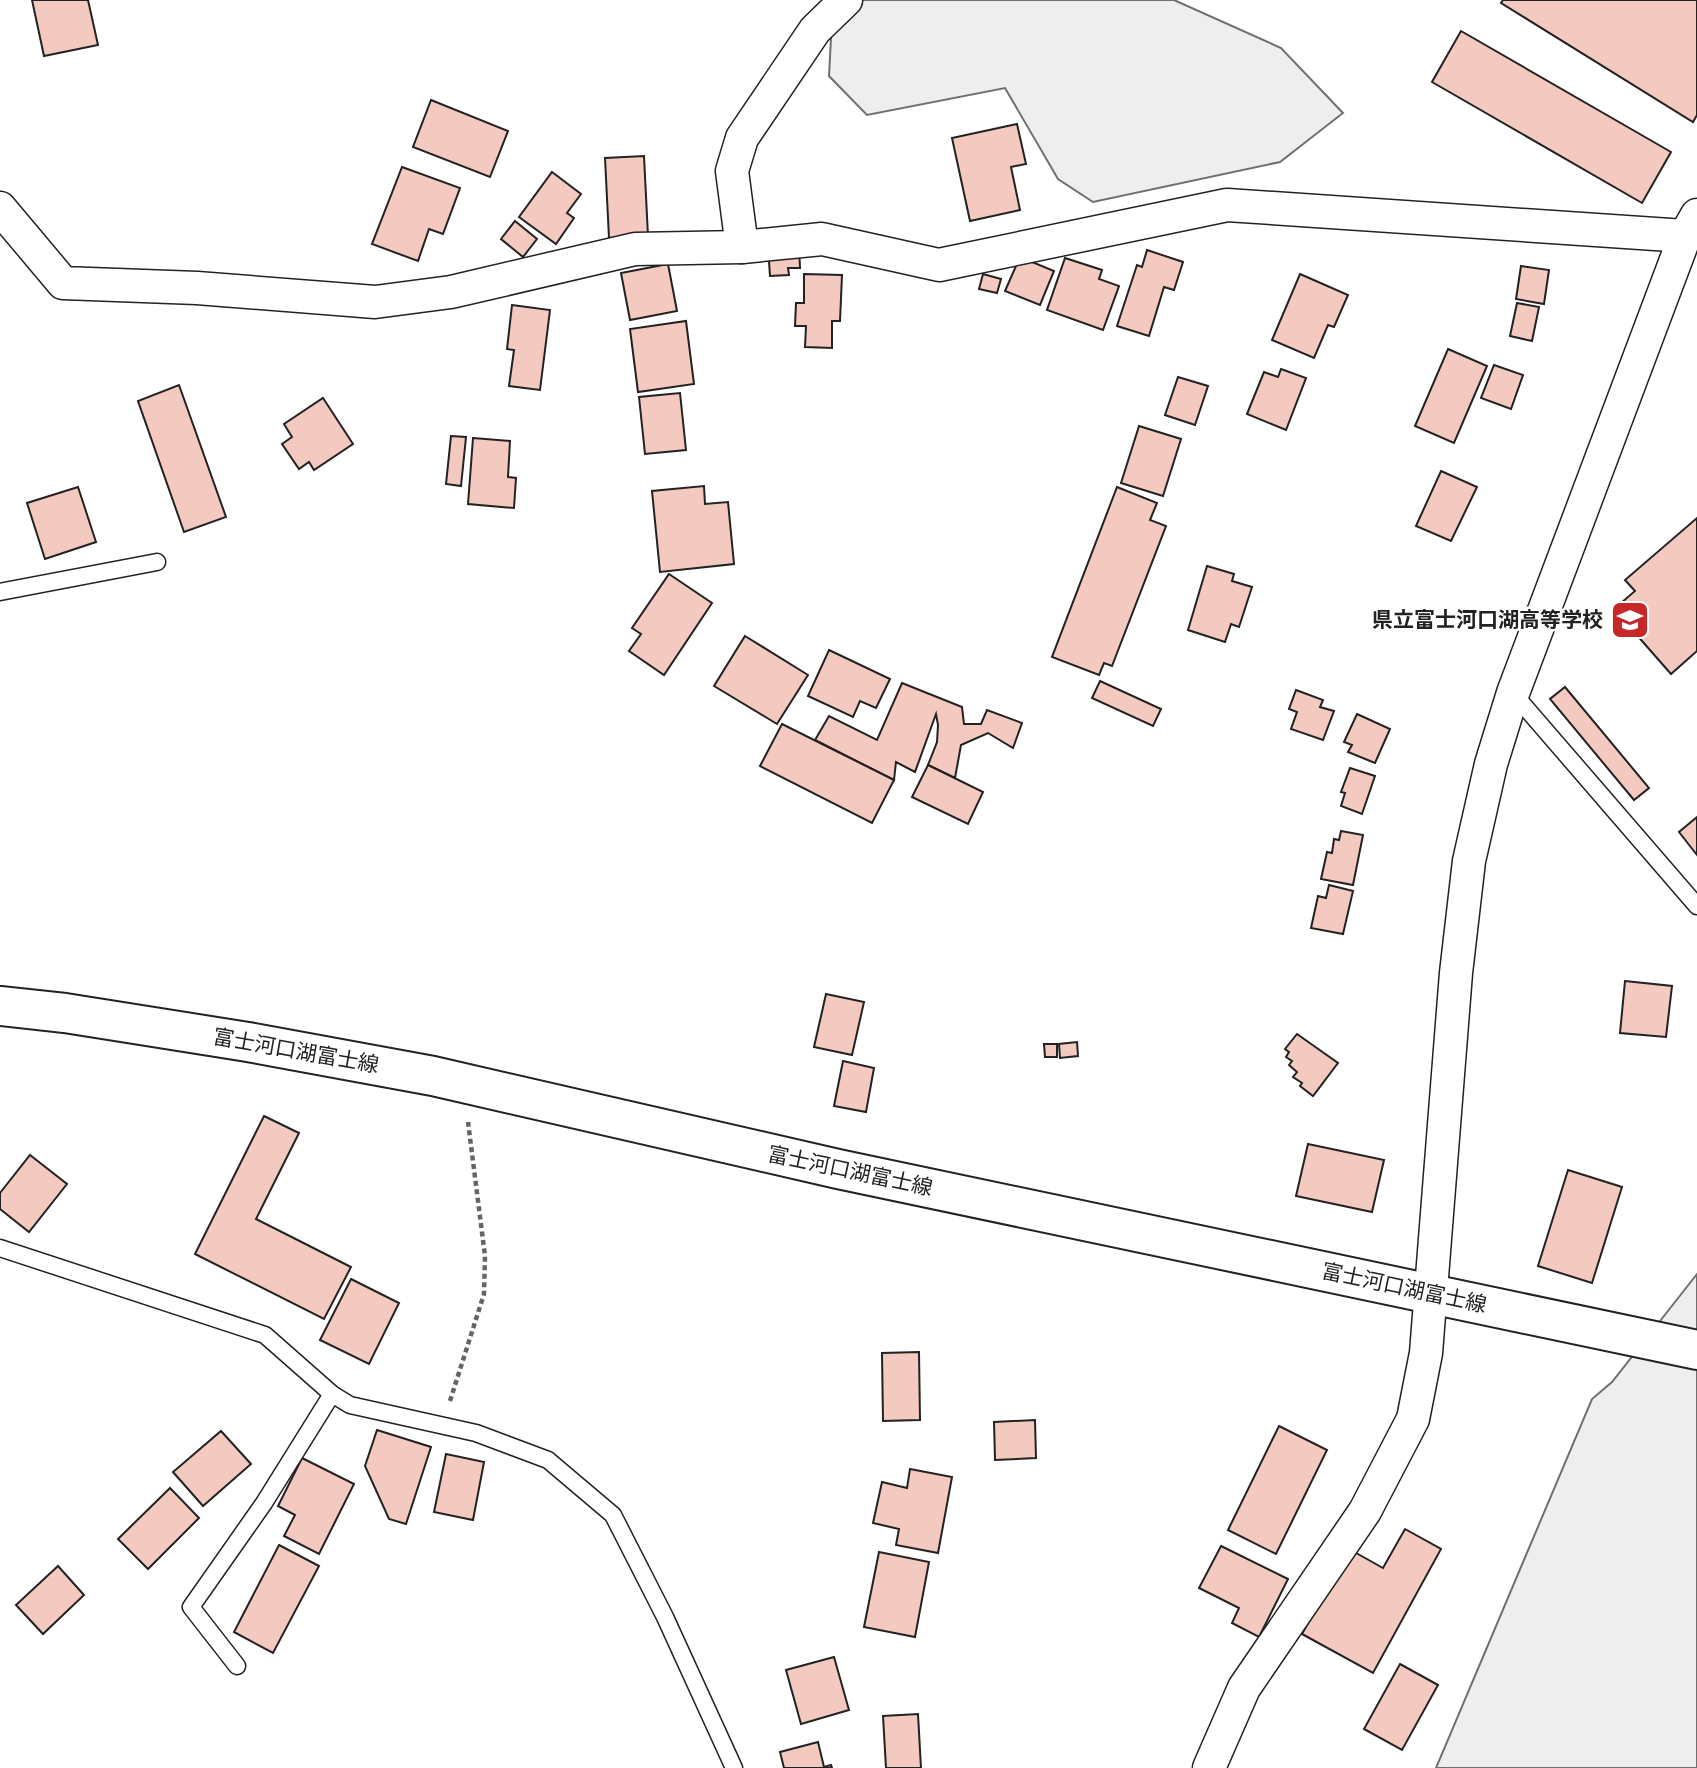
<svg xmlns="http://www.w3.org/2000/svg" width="1697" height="1768" viewBox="0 0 1697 1768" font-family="Poppins,'Noto Sans JP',sans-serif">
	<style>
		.green { fill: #eee; stroke: #6f6f6f; stroke-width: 2 }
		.building { fill: #f3c9c0; stroke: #222; stroke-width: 2 }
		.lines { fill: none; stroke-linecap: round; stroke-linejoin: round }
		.lane-casing { stroke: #222; stroke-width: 19 }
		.street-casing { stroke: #222; stroke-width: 35 }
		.secondary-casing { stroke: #222; stroke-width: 42 }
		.path { stroke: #646464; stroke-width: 4.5; stroke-dasharray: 5 3.5; stroke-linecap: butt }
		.lane { stroke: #fff; stroke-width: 16 }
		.street { stroke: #fff; stroke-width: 32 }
		.secondary { stroke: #fff; stroke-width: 38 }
		.labels { text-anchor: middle; stroke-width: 5; stroke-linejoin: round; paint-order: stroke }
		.poi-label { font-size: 21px; font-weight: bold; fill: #222; stroke: #fff; text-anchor: end }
		.street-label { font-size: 21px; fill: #222; stroke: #fff }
	</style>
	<rect width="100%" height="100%" fill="#fff"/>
	<g class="green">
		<polygon points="833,0 1174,0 1281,48 1343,113 1280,162 1093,202 1058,179 1005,88 867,115 829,76"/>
		<polygon points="1697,1274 1697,1768 1436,1768 1592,1399 1612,1382"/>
	</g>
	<g class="building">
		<polygon points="32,0 88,0 98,45 44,56"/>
		<polygon points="1503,0 1697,0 1697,115 1693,122 1501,3"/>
		<polygon points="1461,31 1671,152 1642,203 1432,82"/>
		<polygon points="431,100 508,131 490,177 413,147"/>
		<polygon points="1017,124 1026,164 1011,167 1020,210 970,221 952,138"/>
		<polygon points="644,156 648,236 609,238 605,158"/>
		<polygon points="402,167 460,188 443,234 429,229 418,261 372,244"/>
		<polygon points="552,172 581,194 567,213 574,218 556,244 519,217"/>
		<polygon points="515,221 537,239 523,257 501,239"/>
		<polygon points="799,246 800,268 788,268 789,275 770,276 768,247"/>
		<polygon points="1147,250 1183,262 1174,290 1164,287 1149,336 1117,326 1137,265 1142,267"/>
		<polygon points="1020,257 1054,271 1040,305 1005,291"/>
		<polygon points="1065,258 1102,270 1099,279 1119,286 1103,330 1047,310"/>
		<polygon points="668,264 677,311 630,320 621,273"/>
		<polygon points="1521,266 1549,270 1544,304 1516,299"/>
		<polygon points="804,274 842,275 840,321 832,321 832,348 805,347 806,326 795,326 796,303 804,303"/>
		<polygon points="983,274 1001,279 997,293 979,289"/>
		<polygon points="1300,274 1348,295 1334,327 1328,325 1314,358 1272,340"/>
		<polygon points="1517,303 1539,307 1532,341 1510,336"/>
		<polygon points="512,305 550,310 540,390 509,386 514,350 507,349"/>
		<polygon points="686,321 694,384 638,392 630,329"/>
		<polygon points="1448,349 1487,366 1454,443 1415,426"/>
		<polygon points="1494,365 1523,375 1511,409 1481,398"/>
		<polygon points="1281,369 1306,378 1286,430 1247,414 1264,372 1278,377"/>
		<polygon points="1178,377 1208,386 1195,425 1165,415"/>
		<polygon points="179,385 226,517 184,532 138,401"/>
		<polygon points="680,393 686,450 645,454 639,397"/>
		<polygon points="323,398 353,444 314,470 309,462 299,469 282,444 292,437 284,424"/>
		<polygon points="1139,426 1181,439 1163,496 1121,483"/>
		<polygon points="451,436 466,437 461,486 446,484"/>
		<polygon points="473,438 510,441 508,477 516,478 514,508 468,504"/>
		<polygon points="1441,471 1477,487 1451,541 1416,526"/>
		<polygon points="704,486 705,504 728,502 734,564 660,572 652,491"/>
		<polygon points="78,487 96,542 45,559 27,503"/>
		<polygon points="1117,487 1157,503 1150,520 1166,526 1112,666 1104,663 1099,675 1052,657"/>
		<polygon points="1697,518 1697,651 1671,674 1614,609 1635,591 1625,580"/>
		<polygon points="1207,566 1234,574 1232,581 1252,587 1239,627 1231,624 1225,642 1188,630"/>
		<polygon points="669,574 712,603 664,675 629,651 641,634 632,628"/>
		<polygon points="745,636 808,675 777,724 714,686"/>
		<polygon points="829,650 890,679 876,708 860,701 853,717 808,696"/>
		<polygon points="1100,681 1161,709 1153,726 1092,698"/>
		<polygon points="902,683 962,707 964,724 981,724 987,710 1022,723 1013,748 988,733 961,745 955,778 928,765 937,742 938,725 936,714 915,772 896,762 894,780 815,740 829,716 877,740"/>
		<polygon points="1565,687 1649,788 1634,800 1550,699"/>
		<polygon points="1296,690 1323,700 1320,707 1334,711 1323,740 1291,729 1297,712 1289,709"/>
		<polygon points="1357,714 1390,729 1375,763 1348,752 1352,745 1344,742"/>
		<polygon points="782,724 894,780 872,823 760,766"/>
		<polygon points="928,765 983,792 968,824 912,797"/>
		<polygon points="1350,768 1375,776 1362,814 1341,806 1345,793 1341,792"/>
		<polygon points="1697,817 1697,855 1679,832"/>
		<polygon points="1341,831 1363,835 1353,885 1321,879 1327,852 1332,853 1334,839 1339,840"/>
		<polygon points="1329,885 1353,891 1343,934 1311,928 1318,896 1326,898"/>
		<polygon points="1625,981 1672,986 1666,1037 1620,1033"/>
		<polygon points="826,994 864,1002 852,1055 814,1047"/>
		<polygon points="1297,1034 1338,1063 1313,1096 1300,1086 1302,1083 1293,1077 1297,1072 1289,1065 1292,1061 1286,1057 1289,1052 1285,1049"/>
		<polygon points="1077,1042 1078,1056 1060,1058 1059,1044"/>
		<polygon points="1044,1044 1057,1044 1057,1057 1045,1057"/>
		<polygon points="843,1061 874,1068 866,1112 834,1106"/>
		<polygon points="264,1116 299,1133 256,1219 351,1267 324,1319 195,1254"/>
		<polygon points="1308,1144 1384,1160 1372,1212 1296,1196"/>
		<polygon points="30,1155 67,1184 29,1232 0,1209 0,1193"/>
		<polygon points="1568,1170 1622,1187 1592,1283 1538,1266"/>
		<polygon points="351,1279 399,1303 369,1364 320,1340"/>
		<polygon points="919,1352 920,1420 883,1421 882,1353"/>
		<polygon points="1035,1420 1036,1458 995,1460 994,1422"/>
		<polygon points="1279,1426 1327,1450 1276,1554 1228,1530"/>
		<polygon points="377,1430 431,1447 406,1524 389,1519 365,1466"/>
		<polygon points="221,1431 251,1464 203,1506 173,1472"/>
		<polygon points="446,1454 484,1462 473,1520 434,1512"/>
		<polygon points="302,1458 354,1484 319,1554 284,1536 295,1515 278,1506"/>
		<polygon points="910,1469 952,1477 938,1553 896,1545 899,1529 873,1523 882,1482 907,1488"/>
		<polygon points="170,1488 199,1518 148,1569 118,1539"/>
		<polygon points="1405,1529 1441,1549 1373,1673 1302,1634 1349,1549 1383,1568"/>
		<polygon points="279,1545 319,1566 273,1653 234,1632"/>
		<polygon points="1221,1546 1288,1579 1259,1637 1232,1623 1239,1608 1199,1588"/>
		<polygon points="879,1552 929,1562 915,1637 864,1627"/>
		<polygon points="58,1566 84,1595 43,1634 16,1605"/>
		<polygon points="834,1657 849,1710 801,1724 786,1670"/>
		<polygon points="1400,1664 1438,1685 1402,1750 1364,1729"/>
		<polygon points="918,1714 921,1768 886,1768 883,1716"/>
		<polygon points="818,1742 824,1767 831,1765 832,1768 784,1768 780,1752"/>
	</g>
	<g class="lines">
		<g class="lane-casing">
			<g id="lane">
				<polyline points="0,592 157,562"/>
				<polyline points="1513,693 1697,906"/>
				<polyline points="0,1248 265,1335 332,1394 350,1405 476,1433 548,1460 613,1515 665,1617 734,1768"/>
				<polyline points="237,1666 191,1607 264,1503 332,1394"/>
			</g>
		</g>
		<g class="street-casing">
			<g id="street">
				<polyline points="0,208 63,283 197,288 375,302 451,292 635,249 742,247 822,239 939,265 1227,205 1685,236"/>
				<polyline points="742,247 732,171 742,138 815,30 846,0"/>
				<polyline points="1209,1768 1244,1688 1365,1511 1413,1419 1426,1353 1456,973 1469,861 1491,764 1513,693 1685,236 1697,215"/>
			</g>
		</g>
		<g class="secondary-casing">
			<polyline id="secondary" points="0,1006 65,1013 248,1042 433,1076 838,1169 1697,1350"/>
		</g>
		<polyline class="path" points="450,1401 484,1294 485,1256 468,1122"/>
		<use href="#lane" class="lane"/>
		<use href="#street" class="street"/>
		<use href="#secondary" class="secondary"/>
	</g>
	<defs>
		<g id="school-square" transform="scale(2.0125)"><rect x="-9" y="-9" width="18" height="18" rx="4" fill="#c62828" stroke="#fff"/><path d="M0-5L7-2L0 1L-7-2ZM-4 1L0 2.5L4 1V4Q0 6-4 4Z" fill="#fff"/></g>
	</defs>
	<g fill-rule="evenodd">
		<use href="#school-square" x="1630" y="620"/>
	</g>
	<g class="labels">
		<g class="poi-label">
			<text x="1603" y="627">県立富士河口湖高等学校</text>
		</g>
		<g class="street-label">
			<text transform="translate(296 1051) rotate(10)" y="7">富士河口湖富士線</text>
			<text transform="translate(850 1171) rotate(12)" y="7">富士河口湖富士線</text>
			<text transform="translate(1404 1288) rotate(12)" y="7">富士河口湖富士線</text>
		</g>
	</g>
</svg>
